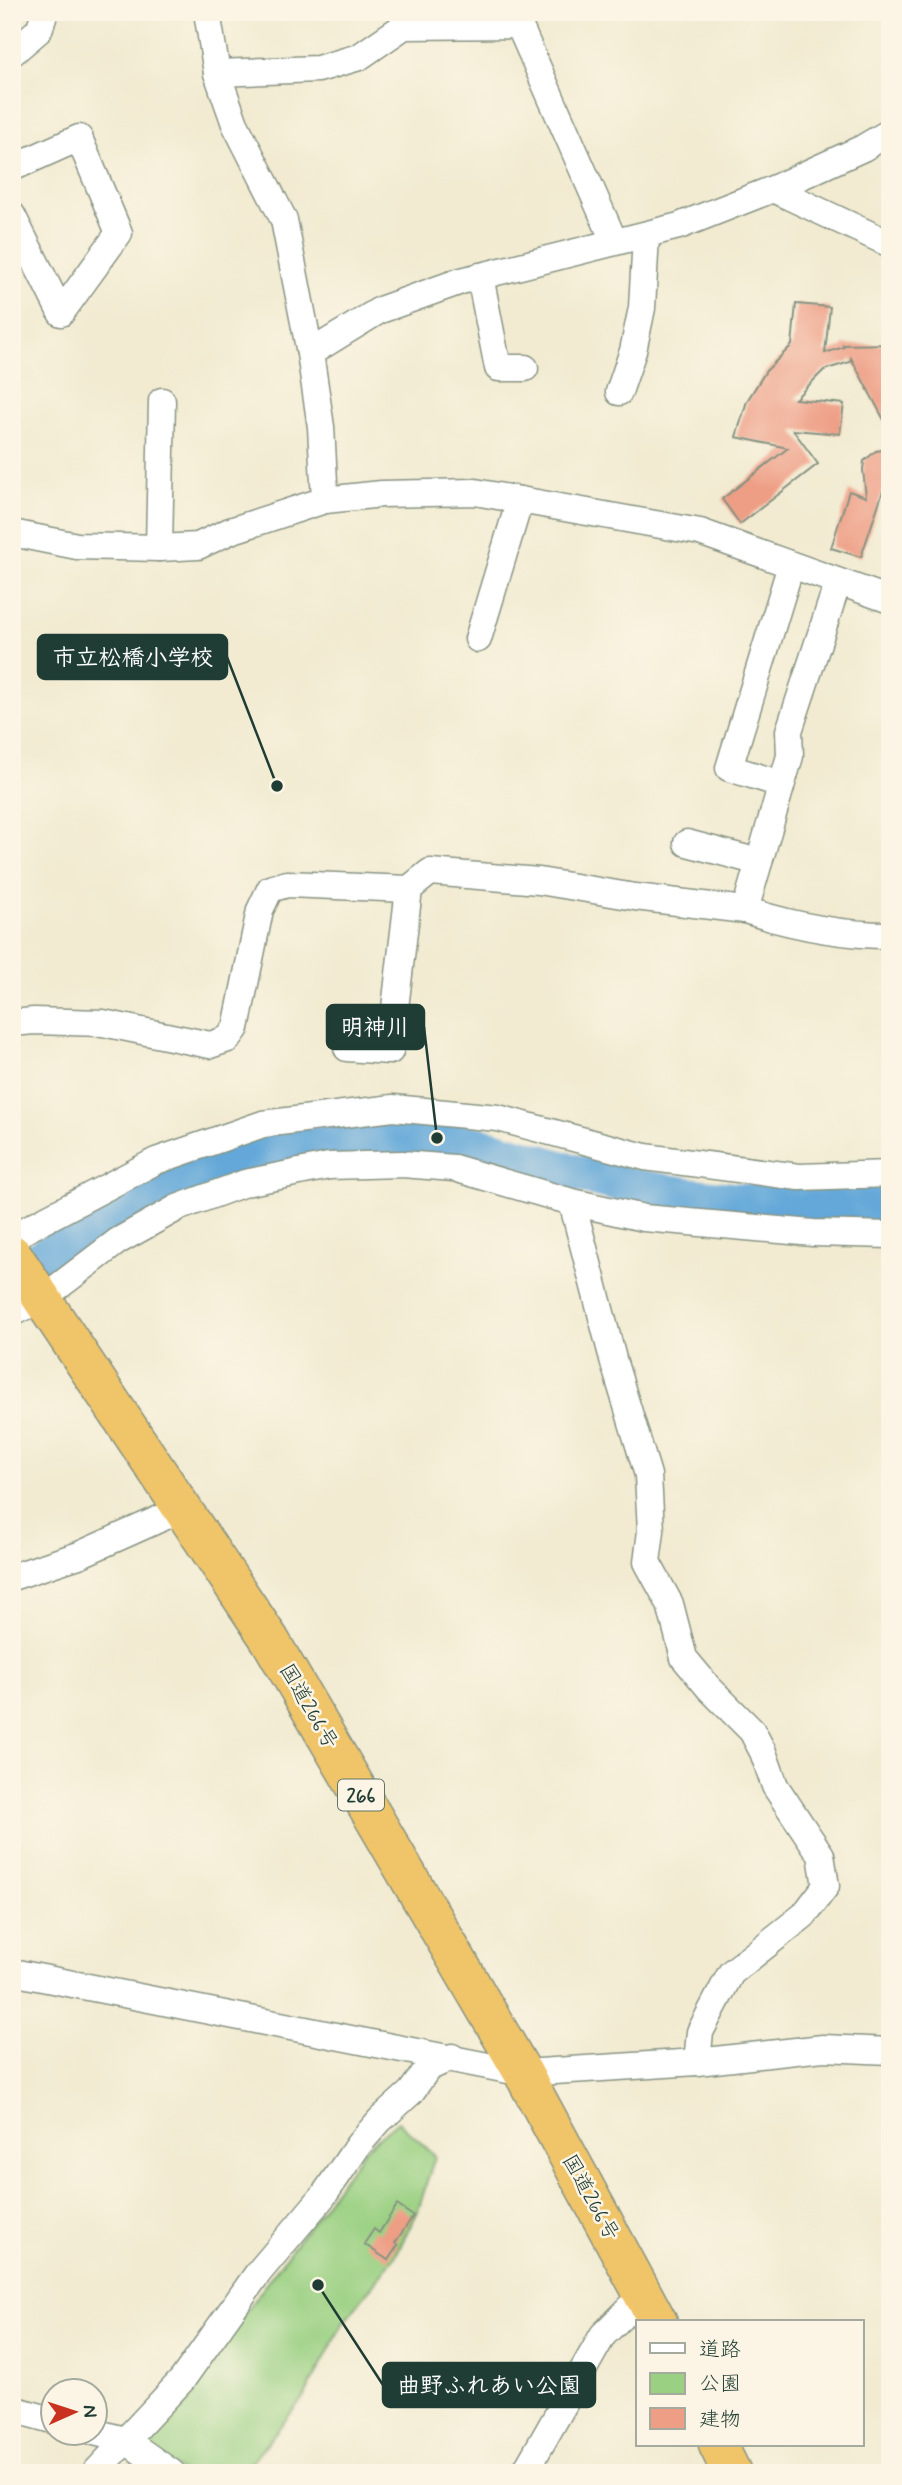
<svg xmlns="http://www.w3.org/2000/svg" width="902" height="2485" viewBox="0 0 902 2485" font-family="Mynerve,'Klee One',sans-serif">
	<style>
		.green { fill: #9ad082; stroke: #5c865b; stroke-width: 2 }
		.lines { fill: none; stroke-linecap: round; stroke-linejoin: round }
		.river { stroke: #64a8d9; stroke-width: 37 }
		.building { fill: #ee9e85 }
		.minor-casing { stroke: #889483; stroke-width: 29 }
		.highway-casing { stroke: #889483; stroke-width: 41 }
		.minor { stroke: #fff; stroke-width: 26 }
		.highway { stroke: #f0c469; stroke-width: 38 }
		.labels { text-anchor: middle; stroke-width: 5; stroke-linejoin: round; paint-order: stroke }
		.shield { fill: #fcf5e5; stroke: #617469; stroke-width: 2 }
		.shield-label { font-size: 19px; font-weight: bold; fill: #1f3d34 }
		.street-label { font-size: 21px; fill: #1f3d34; stroke: #fcf5e5 }
		.leader { fill: none; stroke: #1f3d34; stroke-width: 2.5 }
		.callout-dot { fill: #1f3d34; stroke: #fcf5e5; stroke-width: 2.5 }
		.callout { fill: #1f3d34; stroke: #1f3d34; stroke-width: 2.5 }
		.callout-label { font-size: 23px; text-anchor: middle; font-weight: bold; fill: #fff }
	</style>
	<rect width="100%" height="100%" fill="#fcf5e5"/>
	<filter id="ink" filterUnits="userSpaceOnUse"><feTurbulence type="fractalNoise" baseFrequency=".0143" numOctaves="2"/><feDisplacementMap in="SourceGraphic" scale="14" xChannelSelector="R" yChannelSelector="G"/><feConvolveMatrix kernelMatrix="1 2 1 2 8 2 1 2 1" color-interpolation-filters="sRGB"/></filter>
	<filter id="wash" filterUnits="userSpaceOnUse"><feTurbulence type="fractalNoise" baseFrequency=".00686" numOctaves="4" result="noise"/><feDisplacementMap in="SourceGraphic" scale="28" xChannelSelector="R" yChannelSelector="G"/><feGaussianBlur stdDeviation="1.57" result="paint"/><feColorMatrix in="noise" values="0 0 0 0 0 0 0 0 0 0 0 0 0 0 0 0 0 1.4 0 .05"/><feComposite in="paint" operator="in"/></filter>
	<g filter="url(#wash)">
		<rect width="100%" height="100%" fill="#f2ebd2"/>
		<polygon class="green" points="398,2121 435,2156 418,2211 396,2255 343,2323 306,2394 243,2473 183,2473 144,2443 207,2364 366,2148"/>
		<g class="lines">
			<path class="river" d="M 12,1275 C 70,1240 126,1204 187,1177 C 233,1157 283,1149 331,1142 C 366,1138 401,1134 437,1138 C 491,1144 543,1165 595,1178 C 691,1202 792,1207 890,1206"/>
		</g>
		<g id="blocks">
			<g class="building">
				<polygon points="796,304 830,307 825,353 844,347 843,345 890,344 890,431 851,358 850,362 824,370 795,399 844,404 840,434 793,430 818,464 740,524 722,499 788,448 736,437 747,401 766,371 792,345"/>
				<polygon points="890,449 890,490 883,491 861,557 831,548 849,491 866,497 863,470 864,461 876,451"/>
				<polygon points="397,2205 413,2216 395,2243 398,2245 388,2260 364,2244 374,2229 379,2233"/>
			</g>
		</g>
	</g>
	<g filter="url(#ink)">
		<use href="#blocks" fill-opacity="0" stroke="#889483" stroke-width="2"/>
		<g class="lines">
			<g class="minor-casing">
				<g id="minor">
					<polyline points="207,12 217,73 235,124 284,220 310,353 321,427 325,500"/>
					<polyline points="12,53 39,30 45,12"/>
					<polyline points="217,73 318,69 359,57 404,26 519,25 614,241"/>
					<polyline points="12,168 79,138 119,233 61,313 12,215"/>
					<polyline points="773,189 890,244"/>
					<polyline points="480,276 498,368 525,368"/>
					<polyline points="310,353 380,310 461,281 679,226 773,189 863,148 890,132"/>
					<polyline points="619,392 633,351 642,308 646,236"/>
					<polyline points="12,533 77,546 159,548 198,546 230,531 325,500 382,494 475,492 700,532 890,600"/>
					<polyline points="159,548 162,401"/>
					<path d="M 838,582 L 789,731 L 790,756 L 745,910 C 791,925 841,935 890,935"/>
					<polyline points="478,639 520,500"/>
					<polyline points="781,784 729,768 791,565"/>
					<polyline points="687,843 759,862"/>
					<polyline points="12,1023 34,1021 103,1023 210,1045 228,1039 236,1028 260,910 270,889 287,884 409,889"/>
					<polyline points="347,1048 390,1051 409,889 430,872 539,881 635,897 745,910"/>
					<polyline points="572,1202 614,1363 648,1475 651,1531 647,1562 670,1604 684,1658 709,1688 752,1731 763,1752 775,1786 821,1855 826,1886 804,1915 731,1973 700,2032 697,2062"/>
					<polyline points="12,1237 156,1161 263,1124 393,1108 498,1118 645,1157 799,1177 890,1174"/>
					<polyline points="12,1313 42,1299 118,1241 177,1208 245,1183 329,1166 402,1164 454,1168 572,1202 644,1218 813,1233 890,1235"/>
					<polyline points="12,1577 79,1555 184,1508"/>
					<polyline points="12,1972 523,2073 697,2062 823,2048 890,2051"/>
					<polyline points="12,2409 52,2420"/>
					<polyline points="94,2432 125,2440 172,2473"/>
					<polyline points="95,2473 182,2380 258,2273 324,2195 359,2144 380,2120 411,2092 428,2068 452,2057"/>
					<polyline points="522,2473 528,2467 603,2335 644,2294"/>
				</g>
			</g>
			<g class="highway-casing">
				<g id="highway">
					<polyline points="12,1254 270,1640 523,2073 658,2322"/>
					<polyline points="718,2445 732,2473"/>
				</g>
			</g>
			<use href="#minor" class="minor"/>
			<use href="#highway" class="highway"/>
		</g>
	</g>
	<g class="labels">
		<rect class="shield" x="338" y="1779.5" width="46" height="31" rx="5"/>
		<g class="shield-label">
			<text x="361" y="1802">266</text>
		</g>
		<g class="street-label">
			<text transform="translate(309 1706) rotate(60)" y="7">国道266号</text>
			<text transform="translate(591 2197) rotate(61)" y="7">国道266号</text>
		</g>
	</g>
	<path class="leader" d="M277 786L227 657M437 1138L424 1027M318 2285L383 2385"/>
	<g class="callout-dot">
		<circle cx="277" cy="786" r="7"/>
		<circle cx="437" cy="1138" r="7"/>
		<circle cx="318" cy="2285" r="7"/>
	</g>
	<g class="callout">
		<rect x="38" y="635" width="189" height="44" rx="7"/>
		<rect x="327" y="1005" width="97" height="44" rx="7"/>
		<rect x="383" y="2363" width="212" height="44" rx="7"/>
	</g>
	<g class="callout-label">
		<text x="133" y="665">市立松橋小学校</text>
		<text x="375" y="1035">明神川</text>
		<text x="489" y="2393">曲野ふれあい公園</text>
	</g>
	<rect width="902" height="2485" fill="none" stroke="#fcf5e5" stroke-width="42"/>
	<rect x="636" y="2320" width="228" height="126" fill="#fcf5e5" stroke="#a4ab9e" stroke-width="2"/>
	<rect x="650" y="2343" width="35" height="10" fill="#ffffff" stroke="#a4ab9e" stroke-width="2"/>
	<text x="699" y="2356" font-size="21" fill="#1f3d34">道路</text>
	<rect x="650" y="2373" width="35" height="21" fill="#9ad082" stroke="#a4ab9e" stroke-width="2"/>
	<text x="699" y="2390" font-size="21" fill="#1f3d34">公園</text>
	<rect x="650" y="2408" width="35" height="21" fill="#ee9e85" stroke="#a4ab9e" stroke-width="2"/>
	<text x="699" y="2426" font-size="21" fill="#1f3d34">建物</text>
	<g transform="translate(74 2412) rotate(87)"><circle r="33" fill="#fcf5e5" stroke="#a4ab9e" stroke-width="2"/>
	<path d="M0-5L12 26L0 18L-12 26Z" fill="#c8321e"/>
	<text y="-10" font-size="19" font-weight="bold" text-anchor="middle" fill="#1f3d34">N</text>
	</g>
</svg>
